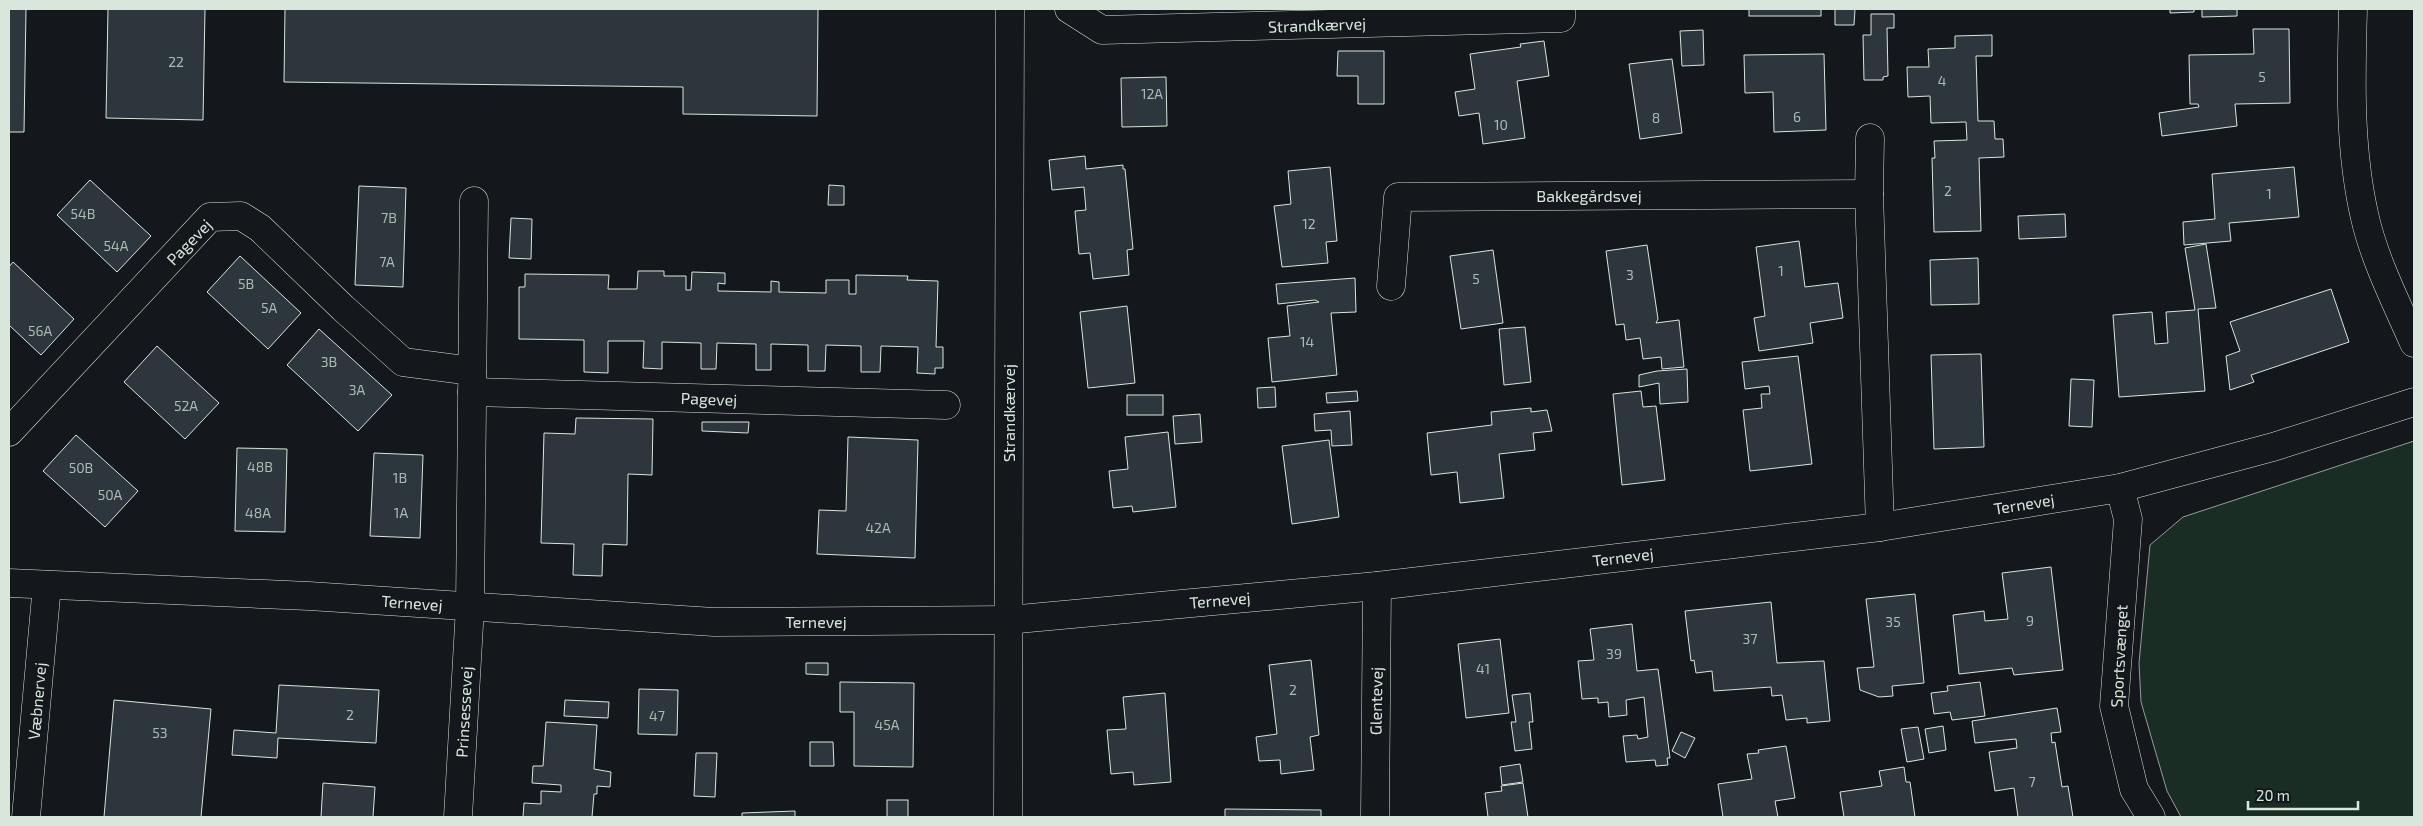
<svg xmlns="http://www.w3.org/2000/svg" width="2423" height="826" viewBox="0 0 2423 826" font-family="'Exo 2',sans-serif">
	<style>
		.green { fill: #1a2d24; stroke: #939e99 }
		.building { fill: #2c363c; stroke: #d8e6dc }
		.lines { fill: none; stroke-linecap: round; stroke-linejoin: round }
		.street-casing { stroke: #d8e6dc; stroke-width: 29 }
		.secondary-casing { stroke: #d8e6dc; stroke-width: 29 }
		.street { stroke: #14181c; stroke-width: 28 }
		.secondary { stroke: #14181c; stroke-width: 28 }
		.labels { text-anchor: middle; stroke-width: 4; stroke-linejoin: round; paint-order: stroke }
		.number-label { font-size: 14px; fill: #adbab4 }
		.street-label { font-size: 16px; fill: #d8e6dc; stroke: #14181c }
	</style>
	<rect width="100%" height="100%" fill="#14181c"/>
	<polygon class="green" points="2414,441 2414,817 2181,817 2167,791 2141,702 2139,663 2150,545 2183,517"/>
	<g class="building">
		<polygon points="9,9 26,9 24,132 9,132"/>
		<polygon points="108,9 205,9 203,120 106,118"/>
		<polygon points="285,9 818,9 817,116 683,114 683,87 284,82"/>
		<rect x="1749" y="9" width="72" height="7"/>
		<polygon points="1835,9 1855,9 1854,25 1835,25"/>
		<polygon points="2170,9 2194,9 2194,12 2170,13"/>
		<polygon points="2202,9 2237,9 2237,16 2202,17"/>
		<polygon points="1871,14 1894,14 1894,28 1887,28 1888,76 1883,77 1883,80 1864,80 1863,35 1871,35"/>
		<polygon points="2253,29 2289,29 2290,103 2235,104 2237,126 2162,136 2159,113 2199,107 2198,104 2190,104 2189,55 2254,54"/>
		<polygon points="1703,30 1704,65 1682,66 1680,31"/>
		<polygon points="1992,35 1992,56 1976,56 1978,121 1994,121 1995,139 2003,139 2004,157 1979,158 1981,231 1934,232 1932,158 1935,158 1934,141 1967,140 1966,122 1931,123 1930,96 1908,97 1907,67 1929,67 1928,49 1955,48 1955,36"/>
		<polygon points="1544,41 1549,76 1517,81 1525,138 1483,144 1479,113 1459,116 1455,92 1475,89 1470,54 1521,47 1520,44"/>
		<polygon points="1338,51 1384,51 1384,104 1358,104 1358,76 1337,76"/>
		<polygon points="1824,54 1826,130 1774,132 1773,92 1745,93 1744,55"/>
		<polygon points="1672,59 1682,133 1640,139 1629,64"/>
		<polygon points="1166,77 1167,126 1122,127 1121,78"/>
		<polygon points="1085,156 1086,169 1123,165 1123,169 1125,169 1133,249 1127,250 1129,275 1093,279 1090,253 1079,254 1075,211 1086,210 1084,187 1052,190 1049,160"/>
		<polygon points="1330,167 1337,241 1326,242 1328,263 1282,267 1274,206 1291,204 1288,171"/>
		<polygon points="2294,167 2299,217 2229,223 2231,241 2184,245 2183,222 2215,219 2212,174"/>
		<polygon points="90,180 151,236 117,272 57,215"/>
		<polygon points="829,185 844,186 844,205 828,205"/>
		<polygon points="359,186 406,188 403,287 355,285"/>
		<polygon points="2065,214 2066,237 2019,239 2018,216"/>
		<polygon points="511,218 532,219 531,259 509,258"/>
		<polygon points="1799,241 1805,287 1838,283 1843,318 1810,323 1813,343 1759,351 1754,318 1765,316 1756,247"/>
		<polygon points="2206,244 2216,308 2198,309 2205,391 2119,397 2113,315 2152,312 2155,344 2168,343 2166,312 2195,310 2185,248"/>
		<polygon points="1647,245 1658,319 1656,323 1679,320 1684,367 1662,369 1661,357 1643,359 1640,338 1626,340 1624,324 1616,325 1606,251"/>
		<polygon points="1493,250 1503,323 1461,329 1450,256"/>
		<polygon points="240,256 301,313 268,349 207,292"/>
		<polygon points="1978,258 1979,304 1931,305 1930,260"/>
		<polygon points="13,262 74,319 41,355 9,325 9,267"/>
		<polygon points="638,271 664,271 664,276 686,276 686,290 691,290 692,272 725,273 725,284 718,283 718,291 771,292 771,281 779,282 779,292 826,293 826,280 849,280 849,294 856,294 856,275 908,276 907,280 938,281 936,347 943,347 943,368 935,368 935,374 917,373 918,347 881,346 880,372 861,372 861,346 826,345 825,371 808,371 808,345 771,344 771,370 756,370 756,344 717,343 716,369 701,369 701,343 662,342 662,369 643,368 644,341 608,341 608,373 584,372 584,340 519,339 519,287 525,287 525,274 609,275 608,289 637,289"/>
		<polygon points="1355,278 1356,312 1331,313 1337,375 1272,382 1268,338 1290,336 1287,306 1319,302 1315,300 1278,304 1276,284"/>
		<polygon points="2331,289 2349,342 2251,375 2254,382 2230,390 2226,356 2240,351 2230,322"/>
		<polygon points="1127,306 1135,383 1088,388 1080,312"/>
		<polygon points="1525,327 1531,382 1504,385 1499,329"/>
		<polygon points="319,329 392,395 358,431 287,365"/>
		<polygon points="157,346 219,403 185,439 124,382"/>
		<polygon points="1981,354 1984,447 1934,449 1931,355"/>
		<polygon points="1798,356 1812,464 1750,471 1743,410 1762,408 1761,394 1770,394 1769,386 1745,389 1742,362"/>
		<polygon points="1687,369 1688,402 1660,404 1659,383 1639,387 1639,375 1657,371"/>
		<polygon points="2071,379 2094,380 2092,427 2069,426"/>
		<polygon points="1275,387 1276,407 1258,408 1257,388"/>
		<polygon points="1357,391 1358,401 1327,403 1326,393"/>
		<polygon points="1641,391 1643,407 1656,406 1665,480 1622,485 1613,394"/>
		<rect x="1127" y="395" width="36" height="20"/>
		<polygon points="1531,408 1531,412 1547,410 1552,431 1533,433 1535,450 1499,454 1504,498 1460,503 1457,472 1431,475 1427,433 1492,425 1491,412"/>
		<polygon points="1350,411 1352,445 1332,446 1331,430 1315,431 1314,414"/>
		<polygon points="1200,414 1202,442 1175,444 1173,416"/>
		<polygon points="576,418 653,419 652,475 628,474 627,545 603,544 602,576 573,575 574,544 541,543 544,433 575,434"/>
		<polygon points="702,422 749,422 748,433 702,431"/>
		<polygon points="1168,432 1176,507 1133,512 1132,506 1113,508 1109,471 1128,469 1125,437"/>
		<polygon points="76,435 138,491 105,527 43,471"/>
		<polygon points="848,437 918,440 915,558 817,554 819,510 846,511"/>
		<polygon points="1329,440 1339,517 1292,524 1282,446"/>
		<polygon points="237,448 287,449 285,532 235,531"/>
		<polygon points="374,453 423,455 420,538 370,536"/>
		<polygon points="2051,567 2063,670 2014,675 2012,668 1959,674 1953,615 1984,611 1985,621 2008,619 2002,573"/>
		<polygon points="1915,594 1924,683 1892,686 1893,696 1879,697 1860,690 1857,668 1874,667 1866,599"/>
		<polygon points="1771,602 1777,663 1824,661 1830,721 1807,723 1807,718 1786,720 1782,695 1772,696 1771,687 1714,691 1712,671 1696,673 1694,660 1691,661 1685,611"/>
		<polygon points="1632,624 1637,671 1658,669 1670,758 1667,758 1668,765 1656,766 1655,760 1626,762 1623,736 1637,735 1638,739 1648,737 1644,697 1626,700 1627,715 1609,717 1608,702 1598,703 1598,698 1582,699 1578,661 1594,660 1590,629"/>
		<polygon points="1500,639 1509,713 1466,718 1458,644"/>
		<polygon points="1311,660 1319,735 1310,737 1314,770 1281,774 1280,760 1259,761 1256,737 1277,734 1269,665"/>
		<polygon points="806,663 828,663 828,675 806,674"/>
		<polygon points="840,682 914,683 913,767 854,766 854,712 840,712"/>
		<polygon points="1980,682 1985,716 1952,720 1950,712 1934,714 1931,693 1948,691 1947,686"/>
		<polygon points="279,685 379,690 376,743 278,738 277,758 232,755 234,730 276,733"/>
		<polygon points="639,689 678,690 677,735 638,734"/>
		<polygon points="1165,693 1171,782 1134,785 1133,772 1111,774 1107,730 1126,729 1123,697"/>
		<polygon points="1530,693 1533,722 1529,722 1532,749 1515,751 1511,722 1516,722 1512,695"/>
		<polygon points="114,700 211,709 201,817 104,817"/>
		<polygon points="565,700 609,702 608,718 564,716"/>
		<polygon points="2057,708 2061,732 2051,733 2052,743 2055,742 2062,787 2068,786 2073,817 2018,817 2014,788 1995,791 1989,752 2017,748 2016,739 1975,743 1972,721"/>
		<polygon points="546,722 597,725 594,769 611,772 610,787 597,786 597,794 594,794 592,817 523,817 524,803 541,804 541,791 561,792 561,785 532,783 533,766 543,766"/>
		<polygon points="1943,726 1946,750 1929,753 1925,729"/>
		<polygon points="1918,727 1924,759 1907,762 1901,729"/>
		<polygon points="1681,732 1695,738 1685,758 1672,751"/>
		<polygon points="810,742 833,742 834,766 810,766"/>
		<polygon points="1786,746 1795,798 1775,801 1778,817 1723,817 1718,784 1752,779 1747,754 1759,753 1758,750"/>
		<polygon points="696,753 717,753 715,797 694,796"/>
		<polygon points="1520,764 1523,782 1502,785 1500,767"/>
		<polygon points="1904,767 1906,782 1910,782 1915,817 1844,817 1840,792 1882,786 1879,771"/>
		<polygon points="323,783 375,787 373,817 321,817"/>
		<polygon points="1523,783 1528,817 1488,817 1485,793 1502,791 1501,786"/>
		<rect x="887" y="800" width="21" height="17"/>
		<polygon points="1225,809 1321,810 1321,817 1225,817"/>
		<polygon points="795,811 795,817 742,817 742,813"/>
	</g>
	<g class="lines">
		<g class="street-casing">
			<g id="street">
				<polyline points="1069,9 1102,30 1561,18 1561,9"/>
				<path d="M 2353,9 C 2351,79 2349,149 2365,218 C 2375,261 2396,302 2414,343"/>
				<polyline points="1870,138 1869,194 1880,527"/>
				<polyline points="1391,286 1398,197 1869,194"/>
				<polyline points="472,392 946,405"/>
				<polyline points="9,432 210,217 241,216 260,228 343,308 403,362 472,371"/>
				<polyline points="2120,488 2128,519 2114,706 2134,789 2151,817"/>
				<polyline points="1008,620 1377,586 1880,527 2120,488 2273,447 2414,402"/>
				<polyline points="26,817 47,585"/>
				<polyline points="458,817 470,607 474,201"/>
				<polyline points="1375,817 1377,586"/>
			</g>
		</g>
		<g class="secondary-casing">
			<g id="secondary">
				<polyline points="9,583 309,596 714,622 1008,620"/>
				<polyline points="1008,817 1010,9"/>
			</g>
		</g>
		<use href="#street" class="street"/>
		<use href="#secondary" class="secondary"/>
	</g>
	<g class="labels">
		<g class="number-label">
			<text x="176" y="67">22</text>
			<text x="2262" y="82">5</text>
			<text x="1942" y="86">4</text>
			<text x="1152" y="99">12A</text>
			<text x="1797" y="122">6</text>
			<text x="1656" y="123">8</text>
			<text x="1501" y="130">10</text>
			<text x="1948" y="196">2</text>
			<text x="2269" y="199">1</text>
			<text x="83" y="219">54B</text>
			<text x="389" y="223">7B</text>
			<text x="1309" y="229">12</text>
			<text x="116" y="251">54A</text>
			<text x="387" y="267">7A</text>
			<text x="1781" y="276">1</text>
			<text x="1630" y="280">3</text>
			<text x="1476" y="284">5</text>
			<text x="246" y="289">5B</text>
			<text x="269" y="313">5A</text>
			<text x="40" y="336">56A</text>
			<text x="1307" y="347">14</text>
			<text x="329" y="367">3B</text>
			<text x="357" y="395">3A</text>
			<text x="186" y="411">52A</text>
			<text x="260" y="472">48B</text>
			<text x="81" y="473">50B</text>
			<text x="400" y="483">1B</text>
			<text x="110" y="500">50A</text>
			<text x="258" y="518">48A</text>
			<text x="401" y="518">1A</text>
			<text x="878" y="533">42A</text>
			<text x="2030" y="626">9</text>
			<text x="1893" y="627">35</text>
			<text x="1750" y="644">37</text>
			<text x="1614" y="659">39</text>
			<text x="1483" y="674">41</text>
			<text x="1293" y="695">2</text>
			<text x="350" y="720">2</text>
			<text x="657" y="721">47</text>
			<text x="887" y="730">45A</text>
			<text x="160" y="738">53</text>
			<text x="2032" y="787">7</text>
		</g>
		<g class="street-label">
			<text transform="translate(1317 25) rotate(-2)" y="6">Strandkærvej</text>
			<text x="1589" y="202">Bakkegårdsvej</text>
			<text transform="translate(189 242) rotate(-46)" y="6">Pagevej</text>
			<text transform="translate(709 399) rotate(2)" y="6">Pagevej</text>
			<text transform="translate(1009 413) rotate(-90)" y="6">Strandkærvej</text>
			<text transform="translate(2024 504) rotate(-9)" y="6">Ternevej</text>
			<text transform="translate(1623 557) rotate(-7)" y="6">Ternevej</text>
			<text transform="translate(1220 600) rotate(-5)" y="6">Ternevej</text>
			<text transform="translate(412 603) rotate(4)" y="6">Ternevej</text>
			<text x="816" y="628">Ternevej</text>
			<text transform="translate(2119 656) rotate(-87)" y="6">Sportsvænget</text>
			<text transform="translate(37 701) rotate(-85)" y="6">Væbnervej</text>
			<text transform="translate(1376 701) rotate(-89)" y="6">Glentevej</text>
			<text transform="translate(464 712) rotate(-87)" y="6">Prinsessevej</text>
		</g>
	</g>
	<rect width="2423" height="826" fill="none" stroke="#d8e6dc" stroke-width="20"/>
	<path d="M2248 801v8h110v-8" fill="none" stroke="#d8e6dc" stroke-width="2.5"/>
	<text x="2256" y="801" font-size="15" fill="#d8e6dc" stroke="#14181c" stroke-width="4" paint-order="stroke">20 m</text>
</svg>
